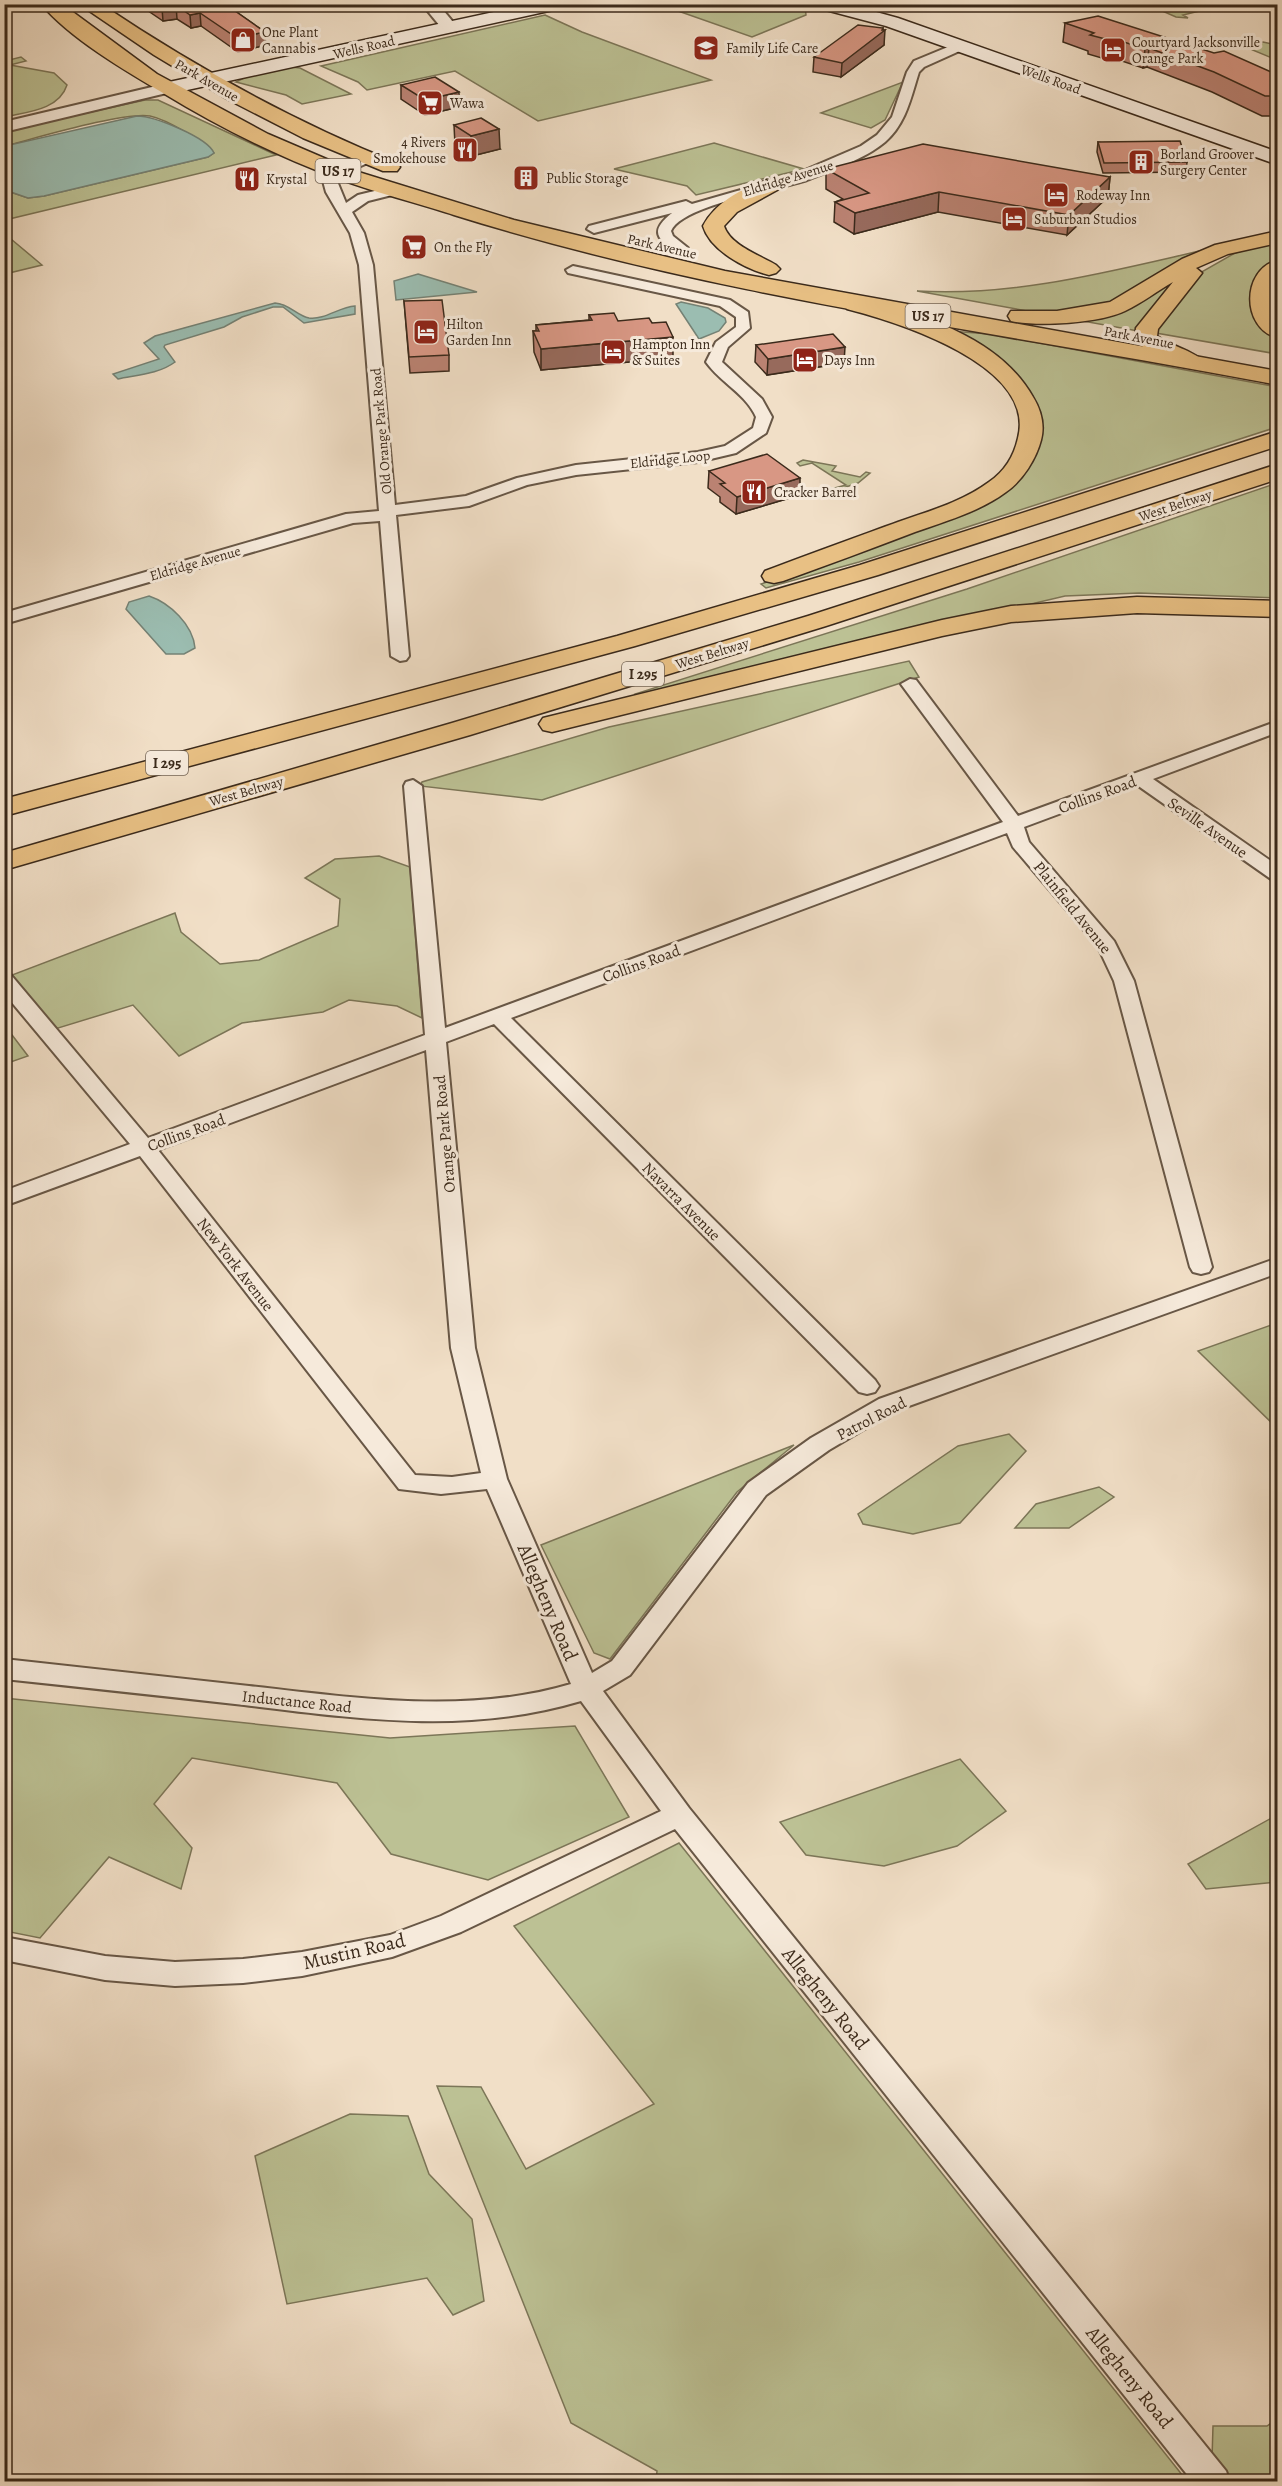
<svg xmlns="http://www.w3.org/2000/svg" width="1282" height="2486" viewBox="0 0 1282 2486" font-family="Alegreya,serif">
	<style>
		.green { fill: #bcc194; stroke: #7c7658; stroke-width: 1.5 }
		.water { fill: #9bbdb1; stroke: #758275; stroke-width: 1.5 }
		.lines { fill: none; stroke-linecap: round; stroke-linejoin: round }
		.minor-casing { stroke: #685746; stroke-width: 4 }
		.tertiary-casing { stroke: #685746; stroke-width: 4 }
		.secondary-casing { stroke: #3b2a1b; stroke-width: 3 }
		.trunk-casing { stroke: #3b2a1b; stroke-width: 3 }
		.motorway-casing { stroke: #3b2a1b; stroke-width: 3 }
		.minor { fill: #f6eadb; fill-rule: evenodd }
		.tertiary { fill: #f6eadb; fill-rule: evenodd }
		.secondary { fill: #f6eadb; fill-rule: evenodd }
		.trunk { fill: #e8c084; fill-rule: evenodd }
		.motorway { fill: #e8c084; fill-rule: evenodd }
		.wall { fill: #ba8272; stroke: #3b2a1b; stroke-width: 1.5 }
		.shaded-wall { fill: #976a5c; stroke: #3b2a1b; stroke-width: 1.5 }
		.building { fill: #d89784; stroke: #3b2a1b; stroke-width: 1.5 }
		.labels { text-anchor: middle; stroke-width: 6; stroke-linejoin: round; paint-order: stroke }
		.far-poi-label { font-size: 14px; fill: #3b2a1b; stroke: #f6eadb; text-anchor: start }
		.far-street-label { font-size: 14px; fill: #3b2a1b; stroke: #f6eadb }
		.shield { fill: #f6eadb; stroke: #736455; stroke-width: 1.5 }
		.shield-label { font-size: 15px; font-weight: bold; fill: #3b2a1b }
		.street-label { font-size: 16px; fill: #3b2a1b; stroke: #f6eadb }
		.near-street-label { font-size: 20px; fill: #3b2a1b; stroke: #f6eadb }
	</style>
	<rect width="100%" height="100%" fill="#f1dfc7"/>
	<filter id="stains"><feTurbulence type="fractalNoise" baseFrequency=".00333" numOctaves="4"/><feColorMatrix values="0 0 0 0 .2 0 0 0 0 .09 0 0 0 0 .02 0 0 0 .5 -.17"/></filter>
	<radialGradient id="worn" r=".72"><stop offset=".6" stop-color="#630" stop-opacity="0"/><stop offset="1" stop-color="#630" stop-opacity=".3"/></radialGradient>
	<g class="green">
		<polygon points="1152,4 1237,4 1237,5 1231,8 1224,5 1183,15 1188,18 1176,17 1153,7"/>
		<polygon points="661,5 792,5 805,6 806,15 752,37"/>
		<polygon points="545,15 582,32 711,80 538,121 455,71 367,90 358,82 321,66"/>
		<polygon points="1263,42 1277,45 1277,60 1243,46"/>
		<path d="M 21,57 L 26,61 L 10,65 L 54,73 L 67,85 C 59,110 27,112 5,117 L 5,61 Z"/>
		<polygon points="291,67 300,68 351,94 302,104 286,95 236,82 246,77"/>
		<polygon points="903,82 885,120 871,128 821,113"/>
		<path d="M 145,100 L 158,100 L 276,155 L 5,220 L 4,190 L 28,198 L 44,196 L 208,157 L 214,153 C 201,140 168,120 150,116 C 126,111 33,139 5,146 L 5,131 Z"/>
		<polygon points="714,143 804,169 696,195 687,186 614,169"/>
		<polygon points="5,234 42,265 5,274"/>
		<polygon points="1277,241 1277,261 1257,282 1277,336 1277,354 1156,333 1155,330 1198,274 1235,253"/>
		<path d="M 1213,248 L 1138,331 L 917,291 C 1018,297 1115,270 1213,248 Z"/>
		<polygon points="949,331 990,334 1277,387 1277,427 859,562 766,588 761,584 822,563 1007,486 1034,408"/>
		<polygon points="803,460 836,466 832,471 860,477 866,472 870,473 858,483 837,490 835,488 846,485 812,463 800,466 797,463"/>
		<polygon points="1277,483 1277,598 1139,593 1065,596 637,696 635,694 967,589"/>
		<polygon points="909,661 919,677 542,800 420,786 422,782 609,727"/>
		<polygon points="379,856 410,867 422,1018 397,1006 349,1000 323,1012 242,1023 179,1056 133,1005 55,1029 12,975 175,913 181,932 220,964 259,960 338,926 340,899 305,878 335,859"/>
		<polygon points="5,1027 6,1027 28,1056 5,1064"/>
		<polygon points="1277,1323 1278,1323 1277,1428 1198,1351"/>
		<polygon points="1009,1434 1026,1451 960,1523 913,1534 863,1524 858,1514 958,1446"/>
		<polygon points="794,1445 737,1492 610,1659 594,1653 541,1545"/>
		<polygon points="1099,1487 1114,1497 1069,1528 1015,1528 1036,1504"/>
		<polygon points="4,1698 390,1738 575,1726 629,1817 488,1880 391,1854 337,1783 192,1758 154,1804 192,1848 181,1889 109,1857 40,1938 5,1931"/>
		<polygon points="960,1759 1006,1811 957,1846 884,1866 806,1855 780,1822"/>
		<polygon points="1277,1815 1277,1882 1206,1889 1188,1864"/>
		<polygon points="679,1843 1187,2481 656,2481 657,2471 571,2423 437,2086 481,2087 526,2169 654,2104 514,1926"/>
		<polygon points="350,2114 408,2116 429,2174 472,2219 484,2301 453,2315 427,2278 287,2304 255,2156"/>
		<polygon points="1277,2419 1277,2481 1230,2481 1212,2459 1213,2426 1267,2426"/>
	</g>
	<g class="water">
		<path d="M 137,116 C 154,116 207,137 214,153 L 208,157 L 44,196 L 28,198 L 5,190 L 5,146 Z"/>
		<polygon points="418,274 477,292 396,300 394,281"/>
		<polygon points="681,302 708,308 725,318 726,322 719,331 699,339 676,304"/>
		<path d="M 275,303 C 290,304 297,316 309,318 C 325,320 339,307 355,306 L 355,314 L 304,323 L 283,307 L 273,307 L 242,317 L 224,327 L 165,345 L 164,347 L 175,362 C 159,374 137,375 118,379 L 113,374 L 159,359 L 144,343 L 155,336 Z"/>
		<path d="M 149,596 C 170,603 193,625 195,648 L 184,654 L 166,654 L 126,609 L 129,602 Z"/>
	</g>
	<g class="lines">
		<g class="minor-casing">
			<g id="minor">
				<polygon points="858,4 875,4 859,14 851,14 851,8"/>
				<path d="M 960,42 L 966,46 L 964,49 L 924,67 L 919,72 C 911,97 906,124 885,142 C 865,159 832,170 807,180 C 778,190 682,205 671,231 L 673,236 L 688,248 L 688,254 L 678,254 C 658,239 648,232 672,213 L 594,233 L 587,229 L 589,226 L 686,201 L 692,204 L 796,174 L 861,146 L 877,135 L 892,117 L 907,72 L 914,61 Z"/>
				<path d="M 367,154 L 374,158 L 372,161 L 343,174 L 337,181 L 346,203 L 358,195 L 395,186 L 402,190 L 400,193 L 368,201 L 352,212 L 364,233 L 373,265 L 395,505 L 466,496 L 517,478 L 576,465 L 698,452 L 725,446 L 753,428 L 756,417 C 746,394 721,383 706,362 L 716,342 L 736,327 L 736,317 L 720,306 L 568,273 L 566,270 L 573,266 L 730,300 L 748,312 L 750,328 L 728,347 L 722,362 L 762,399 L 772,417 L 766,433 L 736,453 L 698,462 L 576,475 L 527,485 L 469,506 L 396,515 L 409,656 L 406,660 L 400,661 L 391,656 L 380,521 L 353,523 L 4,624 L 4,613 L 346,514 L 379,511 L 359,265 L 350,233 L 326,192 L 323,181 L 333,168 Z"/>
				<path d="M 910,679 L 916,680 L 1018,816 L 1278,721 L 1278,732 L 1153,779 L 1278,866 L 1278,881 L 1271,879 L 1137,785 L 1024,827 L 1029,842 L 1114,941 L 1134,981 L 1212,1267 L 1209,1272 L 1201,1274 L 1193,1272 L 1190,1267 L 1114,981 L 1098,947 L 1013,847 L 1007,833 L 511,1018 L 875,1380 L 879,1386 L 875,1392 L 867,1394 L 859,1392 L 494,1024 L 446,1042 L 475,1348 L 507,1479 L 592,1673 L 612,1661 L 748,1483 L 811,1438 L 879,1399 L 1278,1258 L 1278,1273 L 895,1411 L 829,1450 L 766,1495 L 630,1675 L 603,1691 L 689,1808 L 1226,2471 L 1230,2482 L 1193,2482 L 675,1829 L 461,1932 L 392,1957 L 302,1976 L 243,1983 L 175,1986 L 105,1980 L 4,1960 L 4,1937 L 105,1956 L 175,1962 L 243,1959 L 302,1952 L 390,1935 L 441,1916 L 661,1811 L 581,1701 C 468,1735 359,1719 244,1705 C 164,1696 84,1687 4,1679 L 4,1659 C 86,1668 168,1677 249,1686 C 355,1698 467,1715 571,1684 L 487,1489 L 441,1494 L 399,1489 L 140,1156 L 4,1206 L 4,1191 L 130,1144 L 4,993 L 4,973 L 11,975 L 148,1138 L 425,1035 L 404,786 L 406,782 L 413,780 L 422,786 L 445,1028 L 1003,822 L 901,684 ZM 426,1050 L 451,1348 L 481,1473 L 452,1477 L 415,1475 L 158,1150 Z"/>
			</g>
		</g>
		<g class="tertiary-casing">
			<g id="tertiary">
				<polygon points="422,4 438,4 458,28 456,31 444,31"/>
				<polygon points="169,83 175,85 177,88 175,91 4,132 4,122"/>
			</g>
		</g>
		<g class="secondary-casing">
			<g id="secondary">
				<polygon points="531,4 567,4 558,9 169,94 160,88 169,82"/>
				<polygon points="815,4 847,4 898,18 1278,152 1278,165 886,26 818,8"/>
			</g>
		</g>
		<g class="trunk-casing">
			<g id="trunk">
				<path d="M 41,4 L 62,4 L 157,74 L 268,134 L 352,170 L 514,220 L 725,271 L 1278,371 L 1278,385 C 1003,332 721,299 454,215 C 414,202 373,192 334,177 C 275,155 217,126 163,93 C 124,70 71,39 41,4 Z"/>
				<path d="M 79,4 L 101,4 C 195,67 292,121 397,163 L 400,167 L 397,171 L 383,171 L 303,138 L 227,99 L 154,55 Z"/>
				<path d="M 772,179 L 779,181 L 782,185 L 779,189 L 737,212 L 724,226 C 730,245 759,255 776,265 L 780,269 L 776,273 L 769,275 C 745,269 710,250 703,226 C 715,202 747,185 772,179 Z"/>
			</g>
		</g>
		<g class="motorway-casing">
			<g id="motorway">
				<path d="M 1278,231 L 1278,243 L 1228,254 L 1196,268 L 1202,273 L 1158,329 L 1157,336 C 1169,345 1196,352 1201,360 L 1198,365 C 1178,370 1146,355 1135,338 L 1136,328 L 1173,282 C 1157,291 1142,303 1125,311 C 1100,323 1038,327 1011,321 L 1008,316 L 1011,311 L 1057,311 L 1110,302 L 1182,259 L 1215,245 Z"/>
				<path d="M 1278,260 L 1278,277 L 1270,299 L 1278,319 L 1278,338 C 1241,329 1241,269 1278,260 Z"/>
				<path d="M 855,298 C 919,314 998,335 1033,397 C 1041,410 1045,425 1041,440 C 1036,459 1023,480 1006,492 C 979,512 946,521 915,532 C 871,549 827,565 783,581 L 774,583 L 765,581 L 762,576 L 765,571 C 809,554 854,538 898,522 C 929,511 962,502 989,482 C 1005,471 1014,456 1018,438 C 1037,365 897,322 847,309 L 844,304 L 847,299 Z"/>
				<polygon points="1278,431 1278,446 878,575 635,646 4,816 4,799 617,636 860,565"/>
				<polygon points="1278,464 1278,479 826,626 470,735 4,870 4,853 452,723 808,616"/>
				<polygon points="1137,597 1278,601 1278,617 1137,613 1011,622 942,636 552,732 543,730 539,724 543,718 942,620 1011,606"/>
			</g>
		</g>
		<use href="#minor" class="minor"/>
		<use href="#tertiary" class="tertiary"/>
		<use href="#secondary" class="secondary"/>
		<use href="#trunk" class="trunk"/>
		<use href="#motorway" class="motorway"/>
	</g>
	<g class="wall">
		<polygon points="138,4 225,4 265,32 266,45 238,52 201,26 191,28 177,19 163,21"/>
		<polygon points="1065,23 1278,75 1278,115 1273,116 1262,116 1212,92 1147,67 1143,68 1116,59 1112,61 1088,54 1088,51 1063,42"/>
		<polygon points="883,30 884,45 841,77 813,72 814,57"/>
		<polygon points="401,85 459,107 425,115 401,99"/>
		<polygon points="454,125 500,149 472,156 455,145"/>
		<polygon points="1098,142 1187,162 1186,172 1103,173 1097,152"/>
		<polygon points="826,169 1110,177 1108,197 1067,235 938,212 854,234 834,222 835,202 843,199 826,189"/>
		<polygon points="404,301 449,355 449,371 410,373"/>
		<polygon points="589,315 618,321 652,323 673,358 541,370 534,352 533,331 536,331 536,325 589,320"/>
		<polygon points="756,345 844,363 767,375 755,362"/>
		<polygon points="709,471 800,495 736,514 720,502 720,497 708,488"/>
	</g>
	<g class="shaded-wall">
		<polygon points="176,5 177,19 163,21 162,8"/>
		<polygon points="200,13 201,26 191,28 190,15"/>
		<polygon points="883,28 883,31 885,30 884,45 841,77 842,63"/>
		<polygon points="265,32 266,45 238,52 237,38"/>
		<polygon points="1118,40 1116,59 1112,61 1113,41"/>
		<polygon points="1149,48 1147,67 1143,68 1145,49"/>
		<polygon points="459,92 459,107 425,115 425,100"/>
		<polygon points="1278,96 1278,115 1273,116 1275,97"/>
		<polygon points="499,129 500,149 472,156 471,136"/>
		<polygon points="1110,177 1108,197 1067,235 1069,215"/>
		<polygon points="939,192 938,212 854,234 855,213"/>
		<polygon points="673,337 673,358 541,370 541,349"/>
		<polygon points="845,347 844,363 767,375 768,359"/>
		<polygon points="800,478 800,495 736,514 737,497"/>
	</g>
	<g class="building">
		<polygon points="156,4 225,4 265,32 237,38 200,13 190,15 176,5 162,8"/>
		<polygon points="1098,16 1214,53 1224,51 1278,75 1278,96 1265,96 1214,72 1149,48 1145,49 1118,40 1113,41 1090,35 1094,33 1065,23"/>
		<polygon points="858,25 883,28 882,30 885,30 842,63 814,57"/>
		<polygon points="435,77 459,92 425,100 401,85"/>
		<polygon points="481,118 499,129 471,136 454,125"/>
		<polygon points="1180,141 1187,162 1104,163 1098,142"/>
		<polygon points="923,144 1110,177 1069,215 939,192 855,213 835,202 869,193 826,169"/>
		<polygon points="442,300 449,355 409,357 404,301"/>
		<polygon points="614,313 618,321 649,318 652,323 666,322 673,337 541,349 533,331 539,331 536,325 592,320 589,315"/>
		<polygon points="833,334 845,347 768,359 756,345"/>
		<polygon points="767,454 800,478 737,497 720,484 725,483 709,471"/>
	</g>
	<defs>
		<g id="shop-square" transform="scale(1.35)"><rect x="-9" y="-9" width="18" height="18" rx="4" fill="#8f2418" stroke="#f6eadb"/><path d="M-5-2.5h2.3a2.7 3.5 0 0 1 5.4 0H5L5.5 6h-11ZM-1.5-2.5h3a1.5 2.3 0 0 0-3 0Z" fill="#fff"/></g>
		<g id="school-square" transform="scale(1.35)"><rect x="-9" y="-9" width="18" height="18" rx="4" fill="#8f2418" stroke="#f6eadb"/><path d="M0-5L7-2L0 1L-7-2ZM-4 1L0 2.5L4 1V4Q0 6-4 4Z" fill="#fff"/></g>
		<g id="hotel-square" transform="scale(1.35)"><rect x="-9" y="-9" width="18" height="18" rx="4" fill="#8f2418" stroke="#f6eadb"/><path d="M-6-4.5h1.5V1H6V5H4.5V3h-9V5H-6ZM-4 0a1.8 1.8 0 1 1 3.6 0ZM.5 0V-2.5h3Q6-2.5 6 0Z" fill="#fff"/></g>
		<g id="supermarket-square" transform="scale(1.35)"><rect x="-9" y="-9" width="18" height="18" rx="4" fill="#8f2418" stroke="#f6eadb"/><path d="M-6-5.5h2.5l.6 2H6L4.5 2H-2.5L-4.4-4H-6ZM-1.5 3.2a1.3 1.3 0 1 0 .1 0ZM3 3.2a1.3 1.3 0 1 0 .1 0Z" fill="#fff"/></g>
		<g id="restaurant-square" transform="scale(1.35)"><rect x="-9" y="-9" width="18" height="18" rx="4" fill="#8f2418" stroke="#f6eadb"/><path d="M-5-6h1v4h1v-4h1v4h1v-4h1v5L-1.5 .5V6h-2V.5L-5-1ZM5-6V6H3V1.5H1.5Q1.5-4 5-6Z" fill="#fff"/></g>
		<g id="building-square" transform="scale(1.35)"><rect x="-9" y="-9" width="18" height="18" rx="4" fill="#8f2418" stroke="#f6eadb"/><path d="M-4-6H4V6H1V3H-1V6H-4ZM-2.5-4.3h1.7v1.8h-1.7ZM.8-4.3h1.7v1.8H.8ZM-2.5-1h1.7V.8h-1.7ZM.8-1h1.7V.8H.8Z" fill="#fff"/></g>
	</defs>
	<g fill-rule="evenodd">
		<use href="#shop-square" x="243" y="40"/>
		<use href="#school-square" x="706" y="48"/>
		<use href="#hotel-square" x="1113" y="50"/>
		<use href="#supermarket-square" x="430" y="103"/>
		<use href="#restaurant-square" x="465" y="150"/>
		<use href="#building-square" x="1141" y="162"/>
		<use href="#building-square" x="526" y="178"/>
		<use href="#restaurant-square" x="247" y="179"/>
		<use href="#hotel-square" x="1056" y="195"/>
		<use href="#hotel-square" x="1014" y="219"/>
		<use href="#supermarket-square" x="414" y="247"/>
		<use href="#hotel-square" x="426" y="332"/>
		<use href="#hotel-square" x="613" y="352"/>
		<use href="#hotel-square" x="805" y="360"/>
		<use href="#restaurant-square" x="754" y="492"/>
	</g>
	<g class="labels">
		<g class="far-poi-label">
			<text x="262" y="37">One Plant<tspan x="262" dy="16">Cannabis</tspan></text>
			<text x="1132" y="47">Courtyard Jacksonville<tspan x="1132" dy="16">Orange Park</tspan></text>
			<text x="726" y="53">Family Life Care</text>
			<text x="450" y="108">Wawa</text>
			<text x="446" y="147" text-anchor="end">4 Rivers<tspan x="446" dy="16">Smokehouse</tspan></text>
			<text x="1160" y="159">Borland Groover<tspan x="1160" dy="16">Surgery Center</tspan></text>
			<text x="546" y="183">Public Storage</text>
			<text x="266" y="184">Krystal</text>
			<text x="1076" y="200">Rodeway Inn</text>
			<text x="1034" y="224">Suburban Studios</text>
			<text x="434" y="252">On the Fly</text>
			<text x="446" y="329">Hilton<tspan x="446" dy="16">Garden Inn</tspan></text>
			<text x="632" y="349">Hampton Inn<tspan x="632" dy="16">&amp; Suites</tspan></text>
			<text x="824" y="365">Days Inn</text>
			<text x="774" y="497">Cracker Barrel</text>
		</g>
		<g class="far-street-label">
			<text transform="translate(364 47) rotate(-13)" y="5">Wells Road</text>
			<text transform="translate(1051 79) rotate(20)" y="5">Wells Road</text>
			<text transform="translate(207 80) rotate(30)" y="5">Park Avenue</text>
			<text transform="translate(788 178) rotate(-17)" y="5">Eldridge Avenue</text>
			<text transform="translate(662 246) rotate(13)" y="5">Park Avenue</text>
			<text transform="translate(1139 337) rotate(11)" y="5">Park Avenue</text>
			<text transform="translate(381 431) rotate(-95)" y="5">Old Orange Park Road</text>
			<text transform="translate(670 459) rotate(-6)" y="5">Eldridge Loop</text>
			<text transform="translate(1175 505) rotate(-18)" y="5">West Beltway</text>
			<text transform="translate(195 563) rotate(-16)" y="5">Eldridge Avenue</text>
			<text transform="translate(712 653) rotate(-17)" y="5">West Beltway</text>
			<text transform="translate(246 791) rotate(-16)" y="5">West Beltway</text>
		</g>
		<g class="shield">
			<rect x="315.5" y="159" width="45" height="24" rx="4.5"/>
			<rect x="905.5" y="304" width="45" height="24" rx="4.5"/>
			<rect x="622" y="662" width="42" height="24" rx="4.5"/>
			<rect x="146" y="751" width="42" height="24" rx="4.5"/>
		</g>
		<g class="shield-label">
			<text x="338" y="176">US 17</text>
			<text x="928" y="321">US 17</text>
			<text x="643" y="679">I 295</text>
			<text x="167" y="768">I 295</text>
		</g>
		<g class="street-label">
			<text transform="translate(1097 794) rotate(-20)" y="6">Collins Road</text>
			<text transform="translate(1208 827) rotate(35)" y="6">Seville Avenue</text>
			<text transform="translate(1073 907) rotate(51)" y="6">Plainfield Avenue</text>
			<text transform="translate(641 963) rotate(-20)" y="6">Collins Road</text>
			<text transform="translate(186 1132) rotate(-20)" y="6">Collins Road</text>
			<text transform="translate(444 1134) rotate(-95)" y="6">Orange Park Road</text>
			<text transform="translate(682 1201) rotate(45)" y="6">Navarra Avenue</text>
			<text transform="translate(236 1264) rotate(52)" y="6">New York Avenue</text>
			<text transform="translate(871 1418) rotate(-27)" y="6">Patrol Road</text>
			<text transform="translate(297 1701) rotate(6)" y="6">Inductance Road</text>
		</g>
		<g class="near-street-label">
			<text transform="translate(548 1602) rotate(67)" y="7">Allegheny Road</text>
			<text transform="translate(354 1951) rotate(-13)" y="7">Mustin Road</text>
			<text transform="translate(826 1998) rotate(51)" y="7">Allegheny Road</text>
			<text transform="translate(1130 2377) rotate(51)" y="7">Allegheny Road</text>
		</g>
	</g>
	<rect width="1282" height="2486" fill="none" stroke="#f1dfc7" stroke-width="24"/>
	<rect x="6" y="6" width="1270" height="2474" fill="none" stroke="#3b2a1b" stroke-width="3"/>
	<rect x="12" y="12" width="1258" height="2462" fill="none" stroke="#3b2a1b" stroke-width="1.5"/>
	<rect width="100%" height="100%" filter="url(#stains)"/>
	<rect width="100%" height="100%" fill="url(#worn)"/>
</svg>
